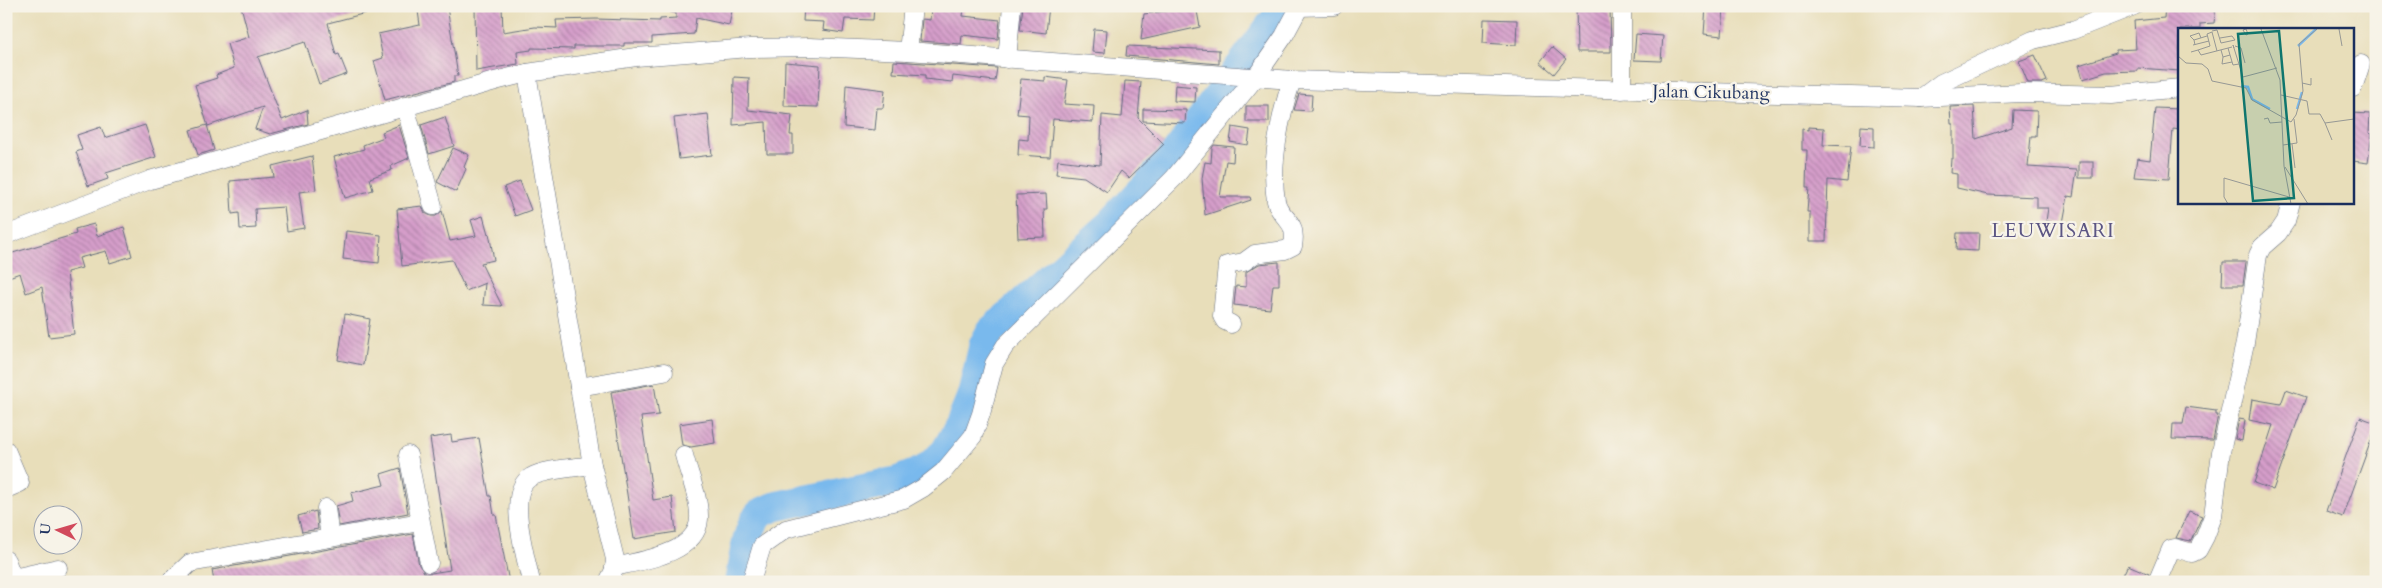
<svg xmlns="http://www.w3.org/2000/svg" width="2382" height="588" viewBox="0 0 2382 588" font-family="Cardo,serif">
	<style>
		.lines { fill: none; stroke-linecap: round; stroke-linejoin: round }
		.river { stroke: #79b9ed; stroke-width: 30 }
		.building { fill: url(#building-back-hatch) }
		.minor-casing { stroke: #636c7e; stroke-width: 19 }
		.minor { stroke: #fff; stroke-width: 18 }
		.labels { text-anchor: middle; stroke-width: 4.5; stroke-linejoin: round; paint-order: stroke }
		.street-label { font-size: 18px; fill: #1b2f5e; stroke: #f7f3e8 }
		.quarter-label { font-size: 20px; letter-spacing: 1px; fill: #5c5684; stroke: #f7f3e8 }
		.inset-river { fill: none; stroke: #79b9ed; stroke-width: 2.5 }
		.inset-road { fill: none; stroke: #969895; stroke-width: 1 }
		.view { fill: #0f766e; fill-opacity: 0.15; stroke: #0f766e; stroke-width: 2.5 }
		.inset-edge { fill: none; stroke: #1b2f5e; stroke-width: 2.5 }
	</style>
	<defs>
		<pattern id="building-back-hatch" width="6" height="6" patternUnits="userSpaceOnUse" patternTransform="scale(1.25)"><rect width="6" height="6" fill="#d69eca"/><path d="M-1 5l2 2M0 0l6 6M5-1l2 2" fill="none" stroke="#ad81a7"/></pattern>
	</defs>
	<rect width="100%" height="100%" fill="#f7f3e8"/>
	<filter id="ink" filterUnits="userSpaceOnUse"><feTurbulence type="fractalNoise" baseFrequency=".02" numOctaves="2"/><feDisplacementMap in="SourceGraphic" scale="10" xChannelSelector="R" yChannelSelector="G"/><feConvolveMatrix kernelMatrix="1 2 1 2 8 2 1 2 1" color-interpolation-filters="sRGB"/></filter>
	<filter id="wash" filterUnits="userSpaceOnUse"><feTurbulence type="fractalNoise" baseFrequency=".0096" numOctaves="4" result="noise"/><feDisplacementMap in="SourceGraphic" scale="20" xChannelSelector="R" yChannelSelector="G"/><feGaussianBlur stdDeviation="1.12" result="paint"/><feColorMatrix in="noise" values="0 0 0 0 0 0 0 0 0 0 0 0 0 0 0 0 0 1.4 0 .05"/><feComposite in="paint" operator="in"/></filter>
	<g filter="url(#wash)">
		<rect width="100%" height="100%" fill="#e8deba"/>
		<g class="lines">
			<path class="river" d="M 739,582 C 743,564 746,532 757,517 C 761,511 770,509 777,506 L 898,481 L 925,470 L 945,452 L 960,425 L 972,395 L 984,344 L 991,331 L 1109,225 L 1172,158 L 1285,6"/>
		</g>
		<g id="blocks">
			<g class="building">
				<polygon points="241,6 374,6 374,11 328,23 336,55 339,54 347,74 319,84 305,42 258,57 282,120 307,110 308,124 270,134 255,129 263,107 208,126 195,85 217,78 216,75 234,68 227,44 249,37"/>
				<polygon points="475,6 502,6 503,32 535,27 557,28 556,20 596,19 660,21 660,19 676,18 676,13 670,12 671,6 733,6 729,25 696,18 694,34 652,37 652,43 624,43 624,46 574,46 574,49 531,48 531,50 517,52 518,64 476,71"/>
				<polygon points="804,6 874,6 873,20 845,19 843,33 823,30 824,22 803,21"/>
				<polygon points="931,6 964,9 963,16 1000,20 998,39 962,35 961,44 920,41 922,19 930,20"/>
				<polygon points="1023,6 1049,6 1046,33 1020,30"/>
				<polygon points="1180,6 1196,6 1200,27 1141,40 1144,14 1180,9"/>
				<polygon points="1576,6 1610,6 1611,52 1577,52"/>
				<polygon points="1706,6 1724,6 1722,36 1704,34"/>
				<polygon points="2165,6 2216,6 2214,23 2200,24 2200,29 2180,29 2180,71 2138,68 2138,71 2106,72 2083,79 2079,65 2116,53 2116,50 2136,49 2134,21 2164,18"/>
				<polygon points="447,7 458,76 454,76 454,82 385,100 374,61 383,58 378,34 420,25 418,11"/>
				<polygon points="1484,19 1517,20 1516,45 1483,43"/>
				<polygon points="1094,29 1107,30 1105,53 1092,52"/>
				<polygon points="1636,34 1663,36 1661,61 1634,60"/>
				<polygon points="1127,46 1219,50 1219,64 1126,56"/>
				<polygon points="1552,47 1566,59 1554,74 1540,62"/>
				<polygon points="2035,55 2047,81 2042,83 2028,83 2019,61"/>
				<polygon points="894,61 997,68 995,81 953,76 952,82 925,79 925,75 893,73"/>
				<polygon points="785,62 820,65 818,107 784,106"/>
				<polygon points="734,77 749,78 748,110 792,115 790,135 793,135 793,154 767,154 766,122 733,125"/>
				<polygon points="1045,77 1068,80 1064,104 1094,106 1093,122 1053,119 1050,157 1018,155 1019,139 1028,140 1029,115 1017,114 1021,79 1045,81"/>
				<polygon points="1125,81 1141,82 1138,118 1164,144 1129,178 1121,171 1107,192 1084,177 1056,174 1058,160 1100,165 1102,115 1122,117"/>
				<polygon points="846,85 885,90 883,108 877,108 875,130 844,127"/>
				<polygon points="1175,85 1196,87 1195,102 1174,101"/>
				<polygon points="1299,94 1312,95 1311,111 1294,110"/>
				<rect x="1246" y="106" width="23" height="16"/>
				<polygon points="1974,106 1976,139 2012,127 2013,110 2037,111 2036,136 2031,136 2028,167 2077,170 2073,197 2068,196 2063,223 2046,221 2048,208 2037,208 2037,197 1988,195 1957,188 1957,174 1950,173 1951,159 1953,159 1953,124 1951,124 1950,107"/>
				<polygon points="2155,108 2180,109 2180,130 2173,129 2169,179 2134,177 2137,158 2150,160"/>
				<polygon points="1143,109 1186,110 1185,123 1143,121"/>
				<polygon points="2353,113 2370,114 2369,133 2372,134 2368,163 2353,161"/>
				<polygon points="708,114 712,155 679,159 674,118"/>
				<polygon points="445,117 454,146 429,154 421,125"/>
				<polygon points="145,125 156,157 106,173 108,179 88,186 76,152 82,150 77,135 101,127 105,138"/>
				<polygon points="207,125 214,150 198,155 190,130"/>
				<polygon points="399,125 409,158 391,166 392,170 370,178 373,190 345,198 334,157 364,149 363,145 384,137 382,132"/>
				<polygon points="1861,126 1874,127 1874,147 1860,146"/>
				<polygon points="1232,127 1250,130 1248,145 1230,142"/>
				<polygon points="1808,127 1824,128 1823,145 1851,146 1847,182 1828,180 1826,241 1810,241 1810,212 1807,212 1809,188 1806,188 1807,150 1802,150 1802,129 1808,130"/>
				<polygon points="1214,145 1234,147 1233,162 1226,161 1220,197 1250,197 1251,200 1205,215 1202,178 1205,162 1211,163 1212,148"/>
				<polygon points="453,148 469,155 464,167 466,169 456,192 437,182"/>
				<polygon points="312,156 316,190 299,192 304,228 287,231 284,207 255,209 256,228 240,229 239,213 232,214 230,181 274,177 272,166"/>
				<rect x="2079" y="162" width="14" height="16"/>
				<polygon points="520,181 531,210 515,216 504,187"/>
				<polygon points="1046,194 1047,209 1044,209 1045,237 1018,238 1016,195"/>
				<polygon points="422,206 425,213 431,216 436,216 442,211 450,241 476,236 471,220 483,216 488,234 489,233 494,260 481,263 502,306 483,305 485,283 466,291 452,260 402,266 397,209"/>
				<polygon points="94,224 97,236 124,227 132,256 110,263 106,251 79,258 82,268 67,272 74,334 49,337 42,287 26,293 20,273 6,278 6,255 76,234 75,229"/>
				<polygon points="346,231 381,235 379,263 343,259"/>
				<polygon points="1957,233 1979,233 1978,251 1956,250"/>
				<polygon points="1279,262 1279,285 1273,285 1270,309 1234,305 1236,286 1246,287 1246,272 1259,264"/>
				<polygon points="2223,262 2246,262 2243,285 2222,285"/>
				<polygon points="345,314 370,319 363,365 338,360"/>
				<polygon points="654,384 659,415 641,417 646,450 653,500 672,497 676,532 634,539 611,392"/>
				<polygon points="2286,390 2306,397 2273,490 2254,483 2273,425 2249,420 2252,399 2281,404"/>
				<polygon points="2186,407 2216,411 2216,415 2218,415 2213,440 2172,439 2173,424 2183,424"/>
				<polygon points="2360,417 2376,423 2376,427 2343,517 2326,511"/>
				<polygon points="712,419 715,443 691,447 682,445 679,424"/>
				<polygon points="2239,419 2245,420 2242,441 2235,439"/>
				<polygon points="451,435 452,442 479,438 489,496 491,496 494,515 496,515 509,582 426,582 425,574 450,570 430,438"/>
				<polygon points="400,468 408,513 339,526 336,506 353,501 351,493 384,485 381,474"/>
				<polygon points="316,511 318,529 302,532 298,516"/>
				<polygon points="2189,511 2202,516 2191,541 2176,538"/>
				<polygon points="413,534 419,565 424,572 425,582 214,582 212,570"/>
				<polygon points="2128,565 2149,574 2147,582 2133,582 2122,577"/>
			</g>
		</g>
	</g>
	<g filter="url(#ink)">
		<use href="#blocks" fill-opacity="0" stroke="#636c7e" stroke-width="1"/>
		<g class="lines">
			<g class="minor-casing">
				<g id="minor">
					<polyline points="1299,7 1334,6"/>
					<polyline points="908,51 913,6"/>
					<polyline points="1007,59 1012,6"/>
					<polyline points="527,73 592,465 615,559 614,570 608,582"/>
					<polyline points="2353,88 2361,64"/>
					<polyline points="1622,90 1622,6"/>
					<polyline points="1921,98 1941,83 2033,40 2073,30 2134,6"/>
					<polyline points="405,106 433,206"/>
					<polyline points="6,235 150,180 495,81 527,73 636,57 750,48 809,47 908,51 1292,80 1921,98 2021,93 2111,95 2180,88"/>
					<path d="M 1231,324 L 1225,321 L 1222,316 L 1227,265 L 1244,262 L 1255,254 L 1285,250 L 1293,246 C 1298,218 1280,220 1276,201 C 1270,164 1280,116 1292,80"/>
					<polyline points="579,387 664,372"/>
					<polyline points="6,450 20,483 6,489"/>
					<polyline points="408,455 429,563"/>
					<polyline points="326,508 330,538"/>
					<polyline points="6,560 13,578 58,568"/>
					<path d="M 614,567 C 640,561 697,554 699,519 C 700,499 689,475 684,455"/>
					<polyline points="170,582 190,563 420,522"/>
					<path d="M 531,582 C 526,557 505,491 531,477 C 545,469 575,468 592,465"/>
					<polyline points="751,582 762,546 786,529 904,499 923,488 943,472 973,436 981,414 994,364 1005,346 1174,178 1255,78 1284,36 1300,6"/>
					<polyline points="2157,582 2171,549 2175,548 2192,553 2198,550 2205,537 2213,516 2221,452 2245,343 2258,255 2262,247 2278,233 2286,221 2291,202"/>
				</g>
			</g>
			<use href="#minor" class="minor"/>
		</g>
	</g>
	<g class="labels">
		<g class="street-label">
			<text transform="translate(1711 92) rotate(1)" y="6">Jalan Cikubang</text>
		</g>
		<g class="quarter-label">
			<text x="2053" y="237">LEUWISARI</text>
		</g>
	</g>
	<g transform="translate(2178 28)">
		<rect width="176" height="176" fill="#e8deba"/>
		<path class="inset-river" d="M 120,18 L 138,1M 63,58 L 70,59 L 74,71 L 92,81M 119,81 L 124,64"/>
		<path class="inset-road" d="M 68,1 L 70,6 L 68,7 L 65,2 ZM 83,1 L 102,52 L 106,138 L 113,176M 161,1 L 164,18M 34,3 L 39,2 L 43,15 L 57,12M 42,10 L 54,8 L 57,12M 16,12 L 12,8 L 21,5 L 23,10M 15,17 L 31,13M 17,17 L 16,12 L 29,8M 57,18 L 63,20 L 67,35M 56,20 L 55,17 L 65,49 L 99,40M 20,22 L 32,18 L 29,6 L 34,4 L 39,23M 43,22 L 45,29 L 52,27 L 50,20M 13,24 L 20,22 L 23,27 L 54,19M 52,27 L 55,37 L 61,36M 0,28 L 8,35 L 24,36 L 30,41 L 34,53 L 68,60 L 74,72 L 113,94 L 118,87 L 125,63 L 121,16 L 139,1M 45,29 L 44,36 L 54,34M 124,55 L 133,57 L 133,50M 103,67 L 129,73 L 131,86 L 142,86 L 147,95 L 176,91M 86,91 L 90,90 L 92,95 L 104,94M 147,95 L 154,112M 114,116 L 117,140M 105,117 L 119,115 L 116,91M 107,139 L 130,176M 50,176 L 46,169 L 46,150 L 111,169"/>
		<path class="view" d="M 101,3 L 116,170 L 75,173 L 60,6 Z"/>
		<rect width="176" height="176" class="inset-edge"/>
	</g>
	<rect width="2382" height="588" fill="none" stroke="#f7f3e8" stroke-width="25"/>
	<g transform="translate(58 530) rotate(275)"><circle r="24" fill="#f7f3e8" stroke="#9fa5b1"/>
	<path d="M0-4L9 19L0 12L-9 19Z" fill="#d1495b"/>
	<text y="-8" font-size="14" font-weight="bold" text-anchor="middle" fill="#1b2f5e">U</text>
	</g>
</svg>
